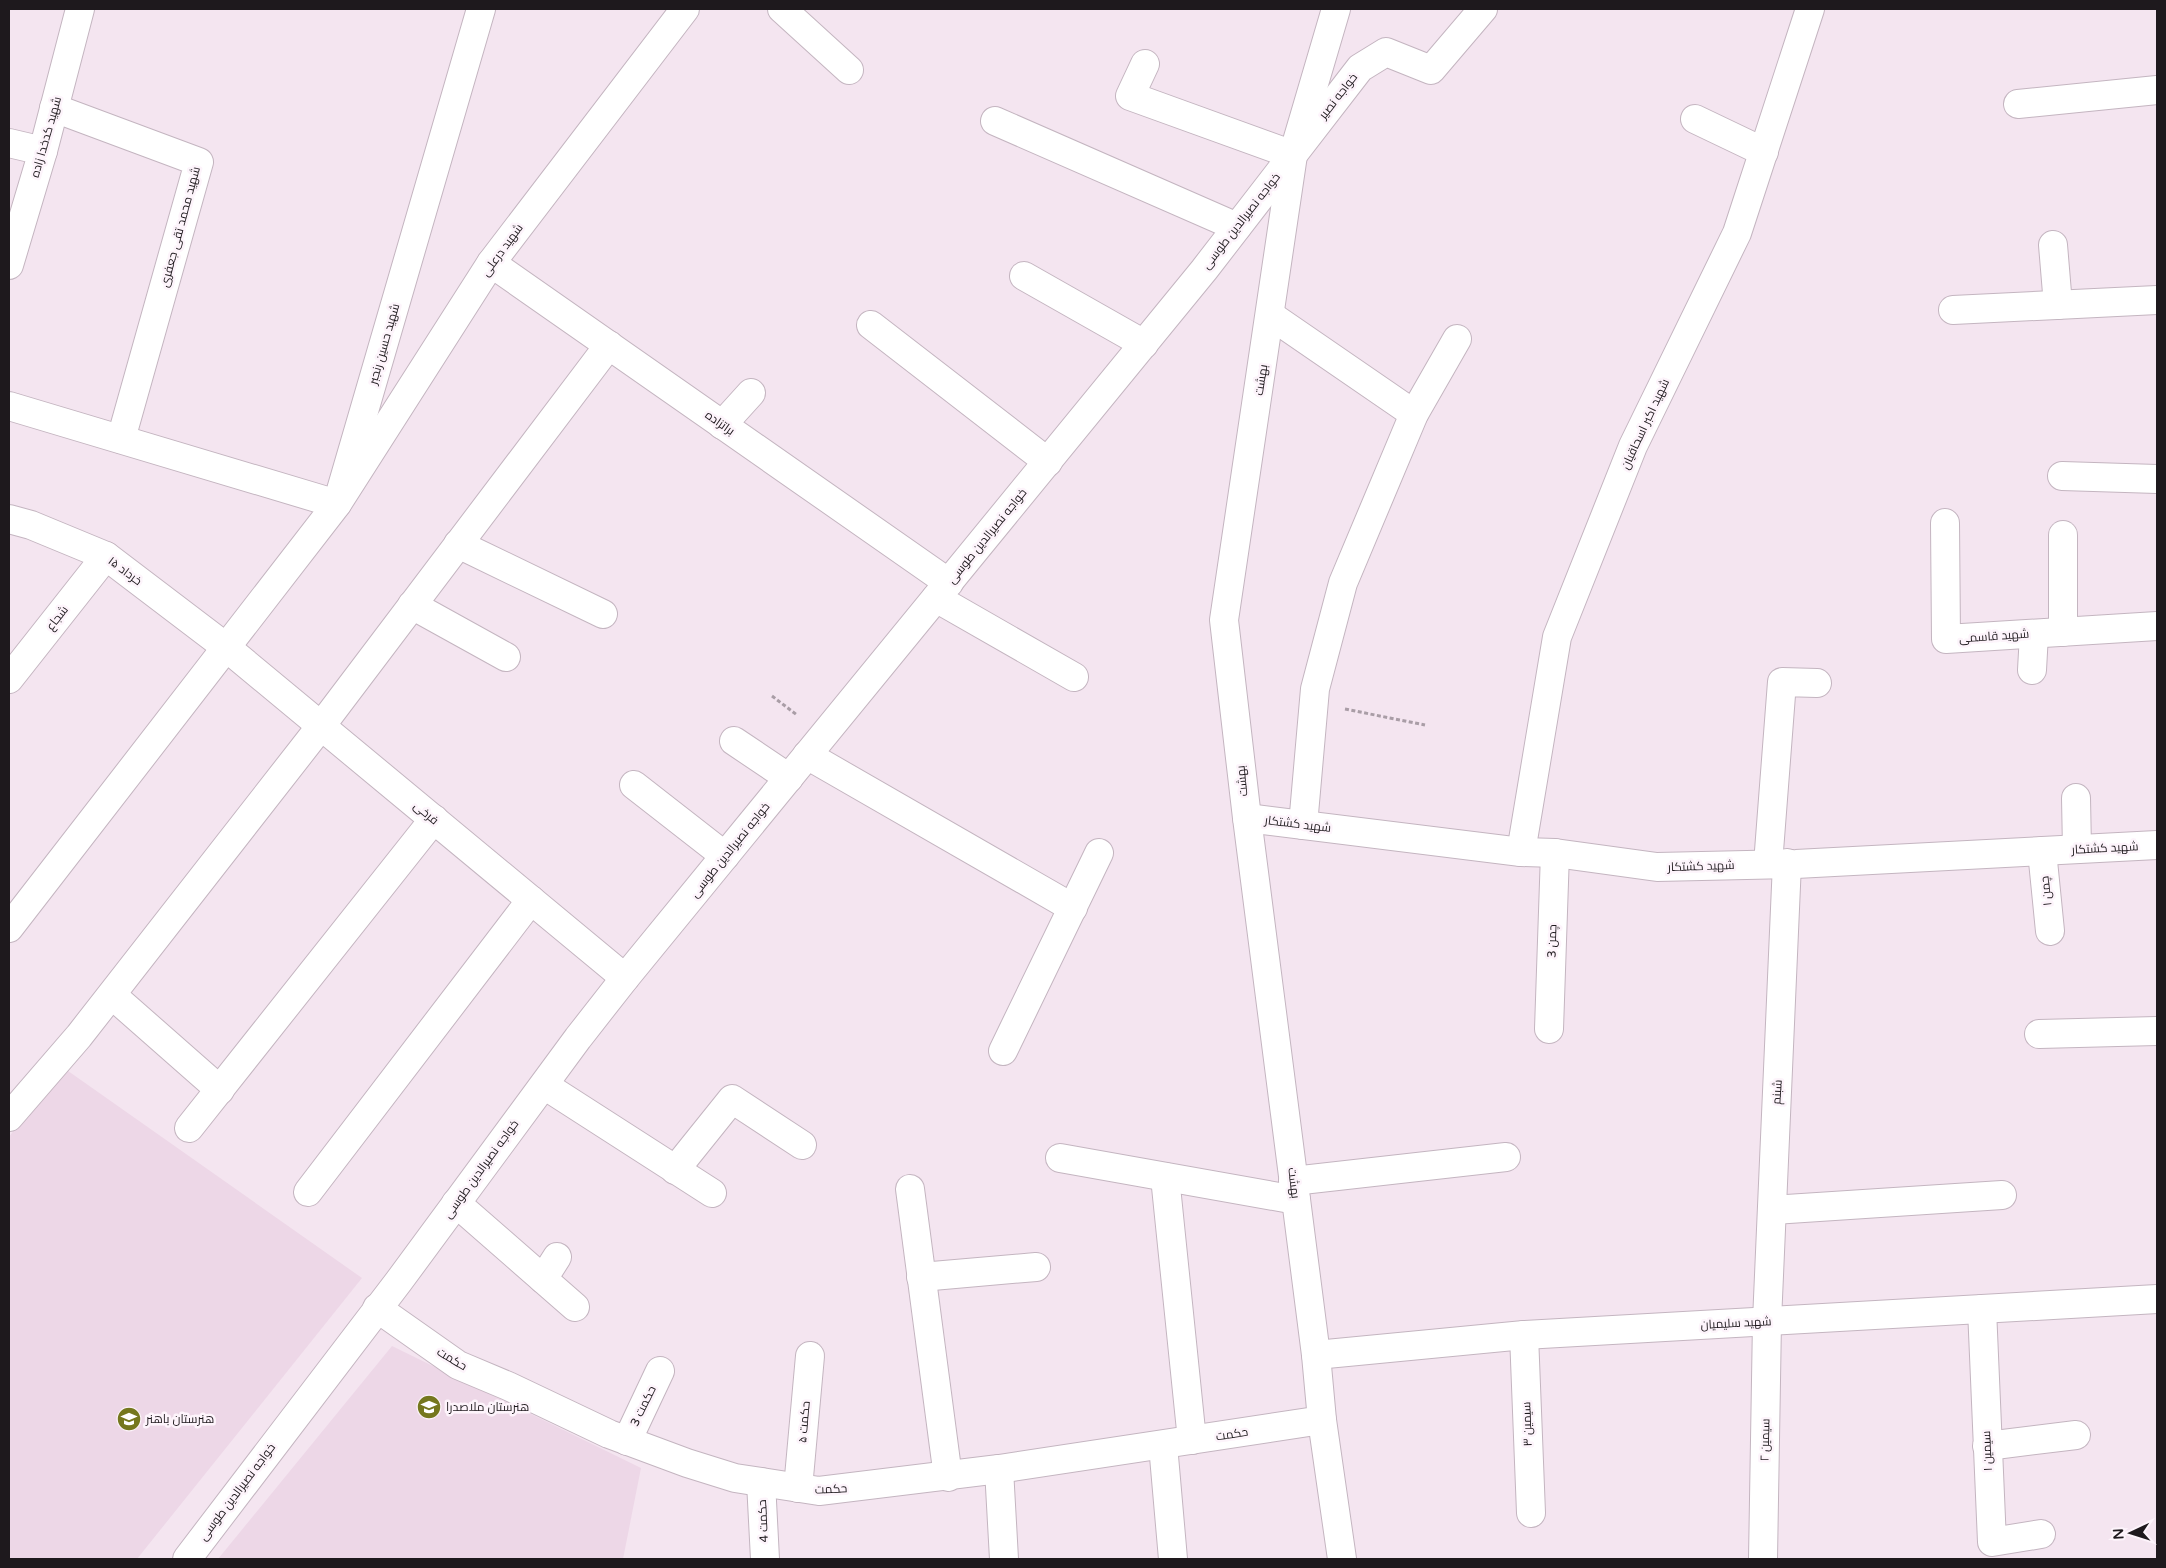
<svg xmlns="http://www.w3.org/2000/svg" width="2166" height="1568" viewBox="0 0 2166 1568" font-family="'Varela Round',Cairo,sans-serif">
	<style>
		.built { fill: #edd7e7 }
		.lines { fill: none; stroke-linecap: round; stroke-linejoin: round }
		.minor-casing { stroke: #c4b5c0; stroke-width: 30 }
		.path { stroke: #a99da6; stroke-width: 3; stroke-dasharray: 4 2.5; stroke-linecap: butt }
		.minor { stroke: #fff; stroke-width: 28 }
		.labels { text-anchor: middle; stroke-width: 5; stroke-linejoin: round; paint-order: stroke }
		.street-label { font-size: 12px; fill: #1e191d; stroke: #fdf4fb }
		.poi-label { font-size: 12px; fill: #1e191d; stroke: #fdf4fb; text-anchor: start }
	</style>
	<rect width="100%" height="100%" fill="#f4e5f0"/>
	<g class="built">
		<polygon points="61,1066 362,1278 137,1559 9,1559 9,1137"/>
		<polygon points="392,1346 641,1468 623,1559 218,1559"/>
	</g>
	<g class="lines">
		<g class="minor-casing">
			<g id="minor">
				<polyline points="782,9 849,70"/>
				<polyline points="1336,9 1293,155 1224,620 1247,818 1316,1355 1322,1420 1342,1559"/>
				<polyline points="1145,64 1130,96 1293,155"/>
				<polyline points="2018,104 2157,90"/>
				<polyline points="54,108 199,162 121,439"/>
				<polyline points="1695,119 1764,152"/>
				<polyline points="995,121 1237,227"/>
				<polyline points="9,143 43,151"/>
				<polyline points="2053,245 2058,305"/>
				<polyline points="491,263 949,583"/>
				<polyline points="9,265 43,151 80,9"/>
				<polyline points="1024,276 1144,344"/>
				<polyline points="1953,310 2157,300"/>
				<polyline points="1270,315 1414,414"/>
				<polyline points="871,325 1048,462"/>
				<polyline points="9,406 337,504 491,263 685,9"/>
				<polyline points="722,425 751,393"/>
				<polyline points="2062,476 2157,479"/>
				<polyline points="9,519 31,525 106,556 227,648 625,978"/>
				<polyline points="1945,523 1946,639 2157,626"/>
				<polyline points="2063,535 2063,632"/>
				<polyline points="458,544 603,614"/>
				<polyline points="936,598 1074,677"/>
				<polyline points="412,605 506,657"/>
				<polyline points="2032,670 2034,634"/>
				<polyline points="9,679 106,556"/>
				<polyline points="734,741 789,778"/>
				<polyline points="807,755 1073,908"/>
				<polyline points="634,785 725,856"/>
				<polyline points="2076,798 2077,849"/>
				<polyline points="1247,818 1521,852 1555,853 1657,867 1796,864 2157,845"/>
				<polyline points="1303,825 1315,689 1343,583 1414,414 1457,339"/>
				<polyline points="2042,851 2050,931"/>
				<polyline points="1521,852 1557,637 1633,446 1737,233 1810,9"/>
				<polyline points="1768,864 1782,682 1817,683"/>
				<polyline points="9,928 337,504 481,9"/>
				<polyline points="112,995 220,1090"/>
				<polyline points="1549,1029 1555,853"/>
				<polyline points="2039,1034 2157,1031"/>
				<polyline points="1003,1051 1099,853"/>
				<polyline points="544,1085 712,1193"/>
				<polyline points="9,1117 79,1036 321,726 609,345"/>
				<polyline points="189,1128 434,819"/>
				<polyline points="1060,1158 1296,1200"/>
				<polyline points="675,1170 732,1099 802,1145"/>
				<polyline points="1165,1177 1192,1440"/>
				<polyline points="1293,1181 1506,1157"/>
				<polyline points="910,1189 948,1477"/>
				<polyline points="308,1192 531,900"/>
				<polyline points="456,1203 575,1307"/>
				<polyline points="1772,1210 2002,1195"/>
				<polyline points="921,1277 1036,1267"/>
				<polyline points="543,1279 557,1257"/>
				<polyline points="377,1308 458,1365 508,1386 609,1434 687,1463 735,1478 819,1491 999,1469 1322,1420"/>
				<polyline points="1982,1309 1992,1542 2041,1534"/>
				<polyline points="1524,1335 1531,1513"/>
				<polyline points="1316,1355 1524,1335 2157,1299"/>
				<polyline points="627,1441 660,1371"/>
				<polyline points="1163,1445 1173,1559"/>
				<polyline points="1987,1446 2076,1435"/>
				<polyline points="999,1469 1004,1559"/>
				<polyline points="761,1482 765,1559"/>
				<polyline points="798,1488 810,1356"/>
				<polyline points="187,1559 399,1281 578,1038 625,978 1204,270 1360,68 1386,52 1431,70 1483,9"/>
				<polyline points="1763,1559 1767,1321 1787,863"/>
			</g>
		</g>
		<g class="path">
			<polyline points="772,696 797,715"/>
			<polyline points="1345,709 1425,725"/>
		</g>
		<use href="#minor" class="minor"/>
	</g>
	<defs>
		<g id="school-disc" transform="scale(1.25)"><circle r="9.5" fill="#75771e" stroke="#fdf4fb"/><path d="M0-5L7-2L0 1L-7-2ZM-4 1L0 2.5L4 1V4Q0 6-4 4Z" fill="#fff"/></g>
	</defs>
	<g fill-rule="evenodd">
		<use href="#school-disc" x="429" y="1407"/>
		<use href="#school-disc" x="129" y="1419"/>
	</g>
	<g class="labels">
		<g class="street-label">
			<text transform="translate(1338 96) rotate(-52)" y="4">خواجه نصیر</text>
			<text transform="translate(46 137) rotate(-74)" y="4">شهید کدخدا زاده</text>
			<text transform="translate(1241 221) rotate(-52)" y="4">خواجه نصیرالدین طوسی</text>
			<text transform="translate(180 227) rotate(-75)" y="4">شهید محمد تقی جعفری</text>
			<text transform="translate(502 250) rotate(-54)" y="4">شهید درعلی</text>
			<text transform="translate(384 344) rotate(-74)" y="4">شهید حسین رنجبر</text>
			<text transform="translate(1261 380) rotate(-81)" y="4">بهشت</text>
			<text transform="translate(720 423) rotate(35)" y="4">براتزاده</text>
			<text transform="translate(1645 424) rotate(-65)" y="4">شهید اکبر اسحاقیان</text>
			<text transform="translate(987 536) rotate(-51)" y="4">خواجه نصیرالدین طوسی</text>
			<text transform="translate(125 571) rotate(37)" y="4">۱۵ خرداد</text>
			<text transform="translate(57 618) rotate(-52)" y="4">شجاع</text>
			<text transform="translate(1994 636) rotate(-4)" y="4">شهید قاسمی</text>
			<text transform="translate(1242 781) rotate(-96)" y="4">بهشت</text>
			<text transform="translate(426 813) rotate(40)" y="4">فرخی</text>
			<text transform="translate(1298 824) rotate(7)" y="4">شهید کشتکار</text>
			<text transform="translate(2105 848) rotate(-3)" y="4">شهید کشتکار</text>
			<text transform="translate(730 850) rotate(-51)" y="4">خواجه نصیرالدین طوسی</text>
			<text transform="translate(1701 866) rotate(-2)" y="4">شهید کشتکار</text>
			<text transform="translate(2046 891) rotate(-96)" y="4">چمن ۱</text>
			<text transform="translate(1552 941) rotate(-88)" y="4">چمن 3</text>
			<text transform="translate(1777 1092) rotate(-87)" y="4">شبنم</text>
			<text transform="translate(481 1169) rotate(-54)" y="4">خواجه نصیرالدین طوسی</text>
			<text transform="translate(1294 1183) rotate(83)" y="4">بهشت</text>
			<text transform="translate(1736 1323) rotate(-3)" y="4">شهید سلیمیان</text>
			<text transform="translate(452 1359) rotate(31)" y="4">حکمت</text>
			<text transform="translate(643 1406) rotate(-64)" y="4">حکمت 3</text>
			<text transform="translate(804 1422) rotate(-85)" y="4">حکمت ۵</text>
			<text transform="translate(1527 1424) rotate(-92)" y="4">سیمین ۳</text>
			<text transform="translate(1232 1434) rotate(-9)" y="4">حکمت</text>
			<text transform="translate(1765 1440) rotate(-89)" y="4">سیمین ۲</text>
			<text transform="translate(1987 1451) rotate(-93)" y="4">سیمین ۱</text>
			<text transform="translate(831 1489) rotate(-3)" y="4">حکمت</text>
			<text transform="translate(237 1492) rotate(-53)" y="4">خواجه نصیرالدین طوسی</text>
			<text transform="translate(763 1521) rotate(-93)" y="4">حکمت 4</text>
		</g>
		<g class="poi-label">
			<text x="446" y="1411">هنرستان ملاصدرا</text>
			<text x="146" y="1423">هنرستان باهنر</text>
		</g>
	</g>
	<rect width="2166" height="1568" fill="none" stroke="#1e191d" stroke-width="20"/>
	<g transform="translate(2131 1533) rotate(266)" stroke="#fdf4fb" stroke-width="4" paint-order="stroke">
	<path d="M0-4L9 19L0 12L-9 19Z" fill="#1e191d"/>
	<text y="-8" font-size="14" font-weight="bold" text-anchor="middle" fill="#1e191d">N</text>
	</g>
</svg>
